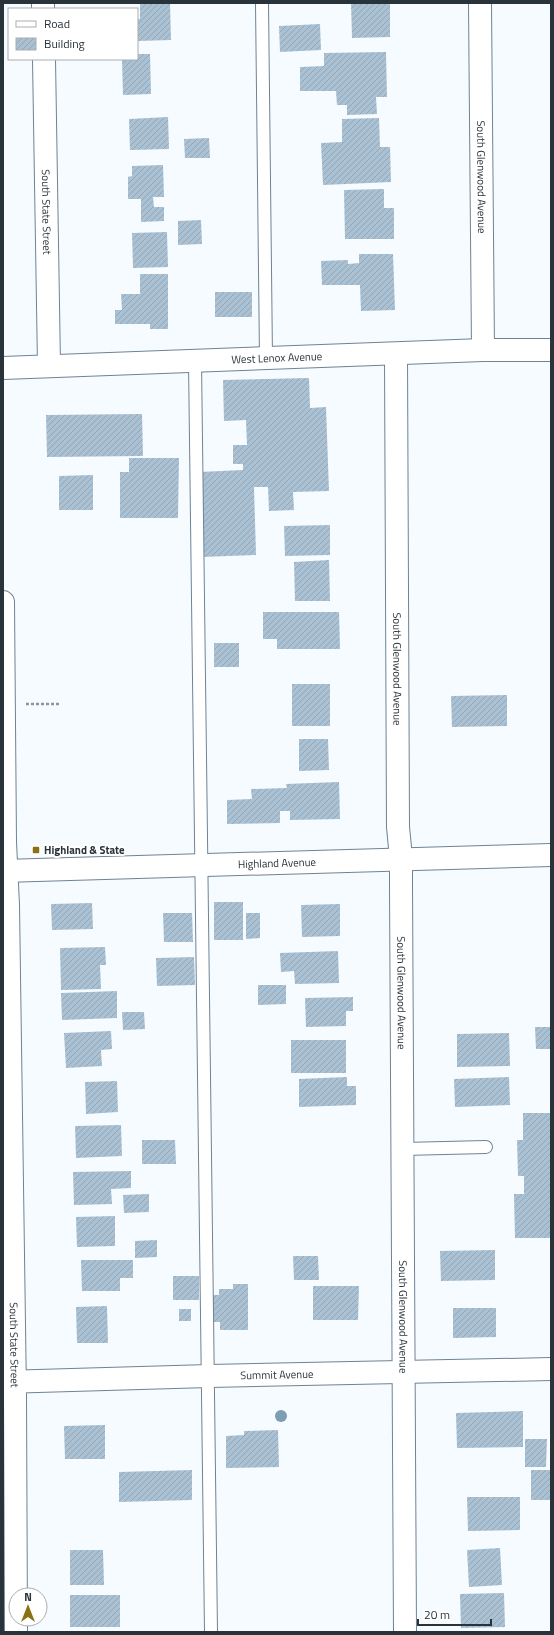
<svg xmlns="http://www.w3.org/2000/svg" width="554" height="1635" viewBox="0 0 554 1635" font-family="'Titillium Web',sans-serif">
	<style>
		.building { fill: url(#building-hatch) }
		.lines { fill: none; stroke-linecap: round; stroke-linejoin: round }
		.lane-casing { stroke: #6e8394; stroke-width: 14 }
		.street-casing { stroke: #6e8394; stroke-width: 24 }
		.path { stroke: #8d959a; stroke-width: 2.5; stroke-dasharray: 3 2; stroke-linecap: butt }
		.lane { stroke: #fff; stroke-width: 12 }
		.street { stroke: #fff; stroke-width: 22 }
		.tree { fill: #7c9db3 }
		.poi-dot { fill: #8a7113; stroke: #fff; stroke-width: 1.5 }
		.labels { text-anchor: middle; stroke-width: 4; stroke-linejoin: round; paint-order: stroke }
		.street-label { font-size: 11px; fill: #29333a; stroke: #fff }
		.poi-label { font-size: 11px; font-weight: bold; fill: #29333a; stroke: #fff; text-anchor: start }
	</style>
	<defs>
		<pattern id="building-hatch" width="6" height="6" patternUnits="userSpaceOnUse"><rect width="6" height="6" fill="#aac1d3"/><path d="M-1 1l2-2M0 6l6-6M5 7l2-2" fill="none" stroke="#92a6b6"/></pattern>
	</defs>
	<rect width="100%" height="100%" fill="#f6fbff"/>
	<g class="building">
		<polygon points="140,3 170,3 171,40 137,41 137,19 140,19"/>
		<polygon points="351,3 390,3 390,37 352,38"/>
		<polygon points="320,24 321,50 280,52 279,26"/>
		<polygon points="386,52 387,97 376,97 377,114 347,115 347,105 337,105 336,91 300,91 300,67 324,66 324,53"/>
		<polygon points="137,54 150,54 151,94 123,95 122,59 137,59"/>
		<polygon points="168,117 169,149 130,150 129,119"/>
		<polygon points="379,118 380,147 390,147 391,182 323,185 321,143 342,142 342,119"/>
		<polygon points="209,138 210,158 185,158 184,139"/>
		<polygon points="163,165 164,197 153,197 154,207 164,207 164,221 141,222 141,199 128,199 128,177 132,176 132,166"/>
		<polygon points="384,189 384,208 394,208 394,239 345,239 344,190"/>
		<polygon points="201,220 202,244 178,245 178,221"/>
		<polygon points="167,232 168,267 133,268 132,233"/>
		<polygon points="359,254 393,254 395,310 361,311 360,285 322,285 321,261 348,260 348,264 359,263"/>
		<polygon points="140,274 168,274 168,329 150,329 150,324 115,324 115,310 122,310 121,294 140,294"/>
		<rect x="215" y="292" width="37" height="25"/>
		<polygon points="309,378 310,408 326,407 329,491 293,492 294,510 269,511 268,487 254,487 256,555 202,557 199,472 243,470 243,464 233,464 233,445 247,445 246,420 224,421 223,380"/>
		<polygon points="142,414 143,456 47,457 46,415"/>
		<polygon points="129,458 179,458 178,518 120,518 120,472 129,472"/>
		<polygon points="93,475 93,510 59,510 59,476"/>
		<polygon points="330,525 330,555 285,556 284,526"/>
		<polygon points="329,560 330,601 295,601 294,562"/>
		<polygon points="263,612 339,612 340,649 277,649 277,639 263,639"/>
		<rect x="214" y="643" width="25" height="24"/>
		<rect x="292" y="684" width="38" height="42"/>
		<polygon points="507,695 507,726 452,727 451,696"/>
		<polygon points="299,739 328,739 329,770 299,771"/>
		<polygon points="339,782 340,819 290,820 290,811 280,811 280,823 227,824 227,800 252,799 251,789 287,788 286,784"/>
		<rect x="214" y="902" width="29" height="38"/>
		<polygon points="92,903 93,929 52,930 51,904"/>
		<polygon points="340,904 340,936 302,937 301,905"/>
		<polygon points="163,913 192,913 193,942 164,942"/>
		<polygon points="246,913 260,913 260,938 246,939"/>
		<polygon points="105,947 106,965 100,965 101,989 61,990 60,948"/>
		<polygon points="338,951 339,983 295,984 294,971 281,972 280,953"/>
		<polygon points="194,957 195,985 157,986 156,958"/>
		<polygon points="258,985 286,985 286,1004 258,1005"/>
		<polygon points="117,991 117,1018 62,1020 61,993"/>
		<polygon points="353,997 353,1011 346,1011 346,1026 306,1027 305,998"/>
		<polygon points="122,1012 144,1012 145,1029 123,1030"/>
		<polygon points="535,1027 551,1027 551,1049 536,1049"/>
		<polygon points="111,1031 112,1049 101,1050 102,1066 66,1068 64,1033"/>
		<polygon points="509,1033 510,1066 457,1067 457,1034"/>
		<rect x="291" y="1040" width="55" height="33"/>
		<polygon points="347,1077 347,1086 356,1086 356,1105 299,1107 299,1079"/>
		<polygon points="509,1077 510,1105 455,1107 454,1079"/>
		<polygon points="117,1081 118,1112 86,1114 85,1082"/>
		<polygon points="523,1113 551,1113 551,1238 515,1238 514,1194 524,1194 524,1176 518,1176 517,1140 523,1140"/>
		<polygon points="121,1125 122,1156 76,1158 75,1126"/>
		<polygon points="142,1140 175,1140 176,1164 142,1164"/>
		<polygon points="131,1171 131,1188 111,1189 112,1204 74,1205 73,1172"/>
		<polygon points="149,1194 149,1212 124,1213 123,1195"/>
		<polygon points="115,1216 115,1246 77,1247 76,1217"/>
		<polygon points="157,1240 157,1257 135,1258 135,1241"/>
		<polygon points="495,1250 495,1280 441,1281 440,1251"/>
		<polygon points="293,1256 318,1256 319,1280 294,1280"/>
		<polygon points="81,1260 133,1260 133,1278 120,1278 120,1291 82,1291"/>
		<rect x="173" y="1276" width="26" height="24"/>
		<polygon points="233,1284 248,1284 248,1330 220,1330 220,1322 211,1322 211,1295 219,1295 219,1289 233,1289"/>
		<polygon points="313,1286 359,1286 358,1320 313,1320"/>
		<polygon points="107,1306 108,1343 77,1343 76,1307"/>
		<polygon points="453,1308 496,1308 496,1337 453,1338"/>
		<rect x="179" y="1309" width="12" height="12"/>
		<polygon points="523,1411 523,1447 457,1448 456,1413"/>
		<polygon points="105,1425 105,1459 65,1459 64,1426"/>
		<polygon points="278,1430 279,1467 226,1468 226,1436 244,1435 244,1431"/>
		<polygon points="525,1439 547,1439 546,1467 525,1467"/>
		<polygon points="192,1470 192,1500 119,1502 119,1472"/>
		<rect x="531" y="1470" width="20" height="30"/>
		<polygon points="467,1497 520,1497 520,1530 468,1531"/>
		<polygon points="500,1548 502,1585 469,1587 467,1550"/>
		<polygon points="70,1550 103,1550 104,1585 70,1585"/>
		<polygon points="504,1593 505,1627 461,1628 460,1594"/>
		<rect x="70" y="1595" width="50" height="32"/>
	</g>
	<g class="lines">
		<g class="lane-casing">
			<g id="lane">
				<polyline points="262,3 266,358"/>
				<polyline points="195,361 211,1632"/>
				<polyline points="403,1149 486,1147"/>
			</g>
		</g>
		<g class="street-casing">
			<g id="street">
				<polyline points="43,3 43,9"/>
				<path id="s1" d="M 480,3 L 483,350"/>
				<path id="s2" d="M 44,59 L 49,366"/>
				<path id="s3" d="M 396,355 L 398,827 L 401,858 L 401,886 L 405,1632"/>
				<path id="s4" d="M 3,368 L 483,350 L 551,350"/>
				<path id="s5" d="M 3,602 L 5,842 L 8,905 L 15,1395 L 16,1632"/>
				<path id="s6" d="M 3,871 L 551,855"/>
				<path id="s7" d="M 3,1382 L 209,1376 L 551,1369"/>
			</g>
		</g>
		<polyline class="path" points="26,704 59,704"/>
		<use href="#lane" class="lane"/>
		<use href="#street" class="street"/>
	</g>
	<circle class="tree" cx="281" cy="1416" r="6"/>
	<rect class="poi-dot" x="32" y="846" width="8" height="8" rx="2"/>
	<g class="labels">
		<g class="street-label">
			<text dy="4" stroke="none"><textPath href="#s1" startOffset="174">South Glenwood Avenue</textPath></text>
			<text dy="4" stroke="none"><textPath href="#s2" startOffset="153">South State Street</textPath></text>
			<text dy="4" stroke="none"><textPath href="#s4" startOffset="274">West Lenox Avenue</textPath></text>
			<text dy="4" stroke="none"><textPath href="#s3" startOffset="314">South Glenwood Avenue</textPath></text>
			<text dy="4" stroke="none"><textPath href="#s6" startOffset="274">Highland Avenue</textPath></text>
			<text dy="4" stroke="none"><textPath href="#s3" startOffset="638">South Glenwood Avenue</textPath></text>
			<text dy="4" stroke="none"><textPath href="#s3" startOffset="962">South Glenwood Avenue</textPath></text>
			<text dy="4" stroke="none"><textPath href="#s5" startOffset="743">South State Street</textPath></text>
			<text dy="4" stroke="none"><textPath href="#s7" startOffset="274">Summit Avenue</textPath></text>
		</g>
		<g class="poi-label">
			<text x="44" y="854">Highland &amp; State</text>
		</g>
	</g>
	<rect width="554" height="1635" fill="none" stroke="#29333a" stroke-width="8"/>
	<rect x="8" y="8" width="130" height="52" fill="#ffffff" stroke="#a9adb0"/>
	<rect x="16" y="21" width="20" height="6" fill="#ffffff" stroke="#a9adb0"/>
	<text x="44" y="28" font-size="12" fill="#29333a">Road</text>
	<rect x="16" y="38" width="20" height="12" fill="url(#building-hatch)" stroke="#a9adb0"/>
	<text x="44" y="48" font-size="12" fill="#29333a">Building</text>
	<g transform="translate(28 1607)"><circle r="19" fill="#ffffff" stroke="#a9adb0"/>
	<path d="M0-3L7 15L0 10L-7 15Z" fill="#8a7113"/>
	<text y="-6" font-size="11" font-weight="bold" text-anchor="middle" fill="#29333a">N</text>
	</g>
	<path d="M418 1619v6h73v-6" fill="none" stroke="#29333a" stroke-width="2"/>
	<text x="424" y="1619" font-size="12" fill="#29333a" stroke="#ffffff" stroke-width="3" paint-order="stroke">20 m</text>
</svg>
